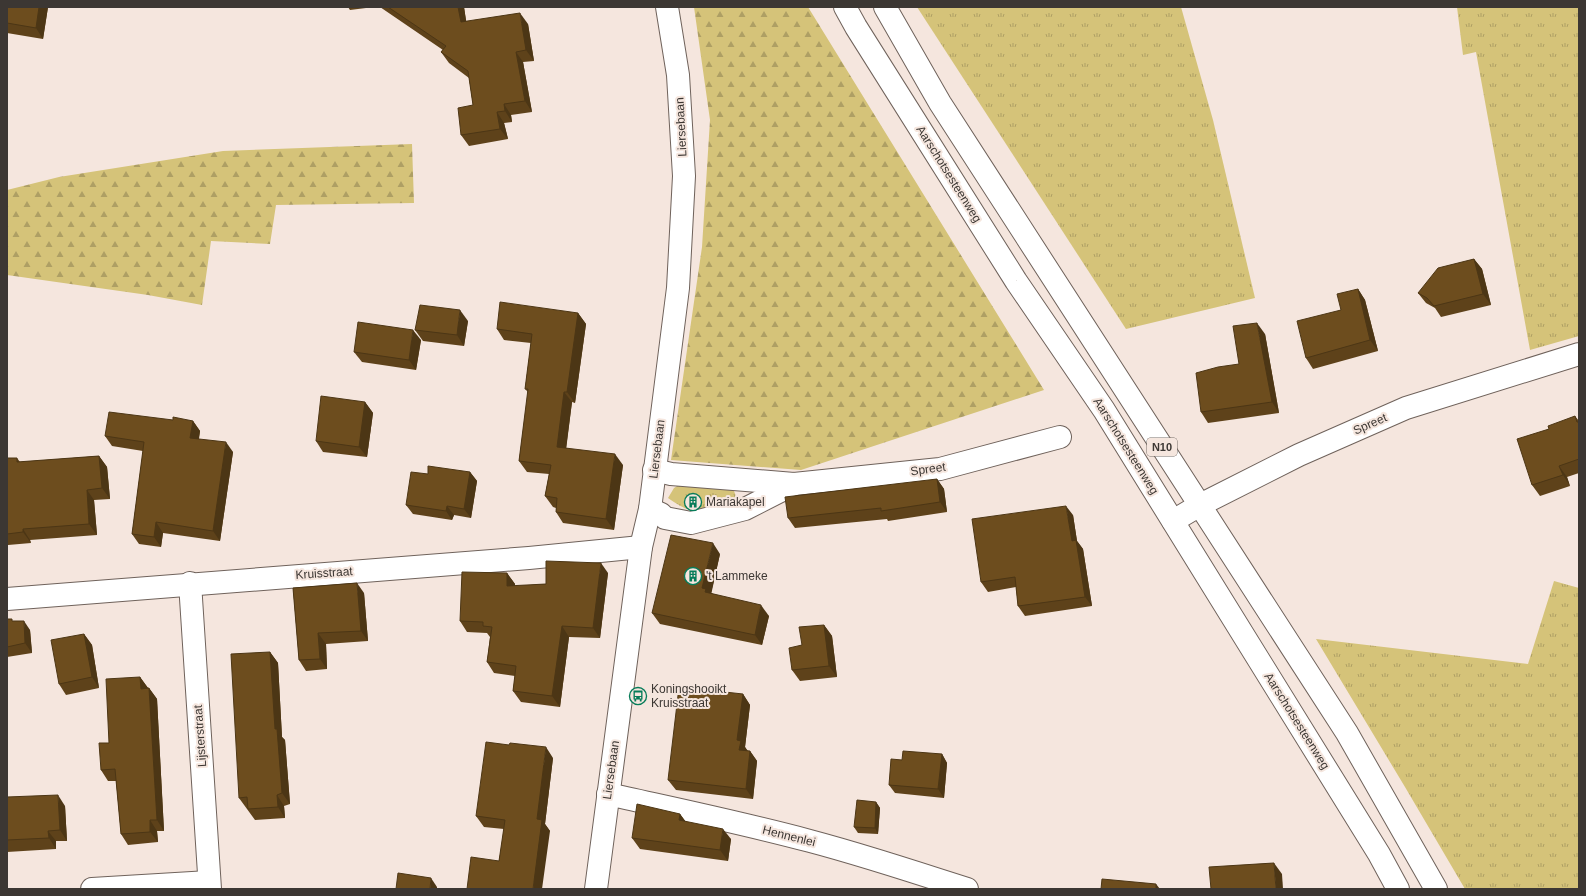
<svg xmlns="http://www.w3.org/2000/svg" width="1586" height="896" viewBox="0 0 1586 896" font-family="Helvetica,sans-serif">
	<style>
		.grass { fill: url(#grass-tufts) }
		.forest { fill: url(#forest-firs) }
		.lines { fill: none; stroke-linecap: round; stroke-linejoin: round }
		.street-casing { stroke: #6f625b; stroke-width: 24 }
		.secondary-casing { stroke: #6f625b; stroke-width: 24 }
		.primary-casing { stroke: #6f625b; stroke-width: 24 }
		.street { stroke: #fff; stroke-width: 22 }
		.secondary { stroke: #fff; stroke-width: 22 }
		.primary { stroke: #fff; stroke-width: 22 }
		.wall { fill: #5e421a }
		.shaded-wall { fill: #4c3615 }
		.building { fill: #6d4d1e; stroke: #4c3615 }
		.labels { text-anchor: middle; stroke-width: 4; stroke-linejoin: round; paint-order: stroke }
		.shield { fill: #f5e6de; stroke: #746c66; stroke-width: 1 }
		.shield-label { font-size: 11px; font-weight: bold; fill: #3c3733 }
		.street-label { font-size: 12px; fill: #3c3733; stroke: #f5e6de }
		.poi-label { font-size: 12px; fill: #3c3733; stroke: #f5e6de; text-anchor: start }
	</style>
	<defs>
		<pattern id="grass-tufts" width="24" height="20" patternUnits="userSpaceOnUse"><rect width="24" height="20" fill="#d5c379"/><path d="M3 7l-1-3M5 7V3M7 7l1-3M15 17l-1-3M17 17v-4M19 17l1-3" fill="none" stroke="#ae9f64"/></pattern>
		<pattern id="forest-firs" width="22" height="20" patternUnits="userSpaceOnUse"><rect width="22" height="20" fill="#d5c379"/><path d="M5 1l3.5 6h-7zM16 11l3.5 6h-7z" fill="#ae9f64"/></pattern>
	</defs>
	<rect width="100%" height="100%" fill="#f5e6de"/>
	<g class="grass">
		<polygon points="917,7 1181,7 1213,120 1255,298 1126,329"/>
		<polygon points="1457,7 1579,7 1579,336 1530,350 1476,52 1463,55"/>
		<path d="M 685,481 L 726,487 L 734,491 L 737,499 L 734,504 C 703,512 696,518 668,498 L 674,488 Z"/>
		<polygon points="1554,581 1579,588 1579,889 1465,889 1405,787 1316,639 1528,664"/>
	</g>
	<g class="forest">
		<polygon points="694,7 808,7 1044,390 801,470 671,460 702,247 710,120"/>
		<polygon points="412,144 414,203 276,205 270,244 211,241 202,305 148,295 7,275 7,190 59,177 223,151"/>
	</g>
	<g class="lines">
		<g class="street-casing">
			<g id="street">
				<polyline points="654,470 671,474 794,484 940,469 1060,437"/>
				<polyline points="650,509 661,514 665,518 691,523 745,509 794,484"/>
				<polyline points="1173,521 1200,505 1299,455 1406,408 1579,354"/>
				<polyline points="190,583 210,889"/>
				<polyline points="7,599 529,558 641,547"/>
				<path d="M 608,794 C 675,809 743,823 810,841 C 863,855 915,872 967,889"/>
				<polyline points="92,889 209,882"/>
			</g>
		</g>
		<g class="secondary-casing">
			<polyline id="secondary" points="596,889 641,547 650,509 678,288 684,176 678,75 667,7"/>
		</g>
		<g class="primary-casing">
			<g id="primary">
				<polyline points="845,7 856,27 1016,281 1104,410 1379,854 1398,889"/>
				<polyline points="885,7 940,103 1347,733 1436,889"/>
			</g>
		</g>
		<use href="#street" class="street"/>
		<use href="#secondary" class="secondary"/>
		<use href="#primary" class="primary"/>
	</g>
	<g class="wall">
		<polygon points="7,7 48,7 43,39 7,33"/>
		<polygon points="348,7 374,7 350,10"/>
		<polygon points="380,7 464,7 466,21 528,24 534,61 523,62 532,112 511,115 512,122 504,123 508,139 469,146 461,135 473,105 469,78 449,63 441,52 443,50"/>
		<polygon points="1474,259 1482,269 1491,305 1441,317 1435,308 1426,303 1418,293"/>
		<polygon points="1358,289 1365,300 1378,351 1313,369 1306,358 1341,310"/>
		<polygon points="578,313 586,324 575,403 572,402 566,448 623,465 614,530 563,523 556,512 556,508 553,507 545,496 549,474 527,472 519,461 528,392 525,389 531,343 504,340 497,329"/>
		<polygon points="468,321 464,346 423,341 415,330"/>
		<polygon points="1265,334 1279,413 1208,423 1201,412 1239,364"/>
		<polygon points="421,340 416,370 362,362 354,352"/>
		<polygon points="365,402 373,413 367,457 323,452 316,441"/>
		<polygon points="1575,416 1579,421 1579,473 1567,477 1570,486 1540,496 1532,485 1549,429"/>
		<polygon points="173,420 193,421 200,431 199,439 233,452 220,541 163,533 161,547 139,544 132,534 143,451 112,446 105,436"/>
		<polygon points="99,456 107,467 110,499 94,500 97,535 30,540 31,543 8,545 7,544 7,458 17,458 20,462"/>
		<polygon points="470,472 477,481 471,518 454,515 452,520 413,514 406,505 428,474"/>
		<polygon points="937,479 944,489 947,512 888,521 887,519 795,528 788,518"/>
		<polygon points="1073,515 1077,541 1083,549 1092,606 1025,616 1018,606 1016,587 988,592 981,582"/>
		<polygon points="720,554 711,593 769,616 762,645 660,624 652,613"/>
		<polygon points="507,573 515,584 515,586 546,584 608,573 600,638 569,637 560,707 521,702 513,691 515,676 494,673 487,662 490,637 487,633 467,632 460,621"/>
		<polygon points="293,588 364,593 368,641 326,644 327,669 306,671 299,660"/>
		<polygon points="7,619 30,630 32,653 7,657"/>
		<polygon points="824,625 832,636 837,677 800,681 792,670 802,645"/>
		<polygon points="84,634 92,645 99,688 66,695 59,684"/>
		<polygon points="270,652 278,663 282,737 285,740 290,804 284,806 285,818 255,820 239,798"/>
		<polygon points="140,677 148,688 149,688 157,699 164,831 157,831 158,842 128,845 121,834 116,781 108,781 101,770 109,743"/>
		<polygon points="743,694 750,705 745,747 747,751 750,751 757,761 753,799 676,790 668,780"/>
		<polygon points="942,754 947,763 944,798 895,793 889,785 902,760"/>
		<polygon points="553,758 545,824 550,831 499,861 504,829 484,827 476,816"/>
		<polygon points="7,797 65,806 67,841 56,841 56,849 7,852"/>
		<polygon points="876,802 880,808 878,834 858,833 854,827"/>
		<polygon points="680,814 686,822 731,839 728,861 640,849 632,838"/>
	</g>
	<g class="shaded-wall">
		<polygon points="39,7 48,7 43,39 36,28"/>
		<polygon points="458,7 464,7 468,33 461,22"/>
		<polygon points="520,13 528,24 534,61 526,50"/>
		<polygon points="516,52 523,62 532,112 525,101"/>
		<polygon points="504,104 511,115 512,122 505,111"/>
		<polygon points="497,112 504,123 508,139 500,129"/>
		<polygon points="1474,259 1482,269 1491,305 1483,294"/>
		<polygon points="1358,289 1365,300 1378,351 1370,340"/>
		<polygon points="460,310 468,321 464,346 457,335"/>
		<polygon points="578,313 586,324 575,403 567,392"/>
		<polygon points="1257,323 1265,334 1279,413 1272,402"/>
		<polygon points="413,330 421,340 416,370 409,360"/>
		<polygon points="564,392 572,402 565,458 557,447"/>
		<polygon points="365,402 373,413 367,457 359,447"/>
		<polygon points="193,421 200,431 197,448 190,438"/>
		<polygon points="226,442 233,452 220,541 213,531"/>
		<polygon points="615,454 623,465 614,530 606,519"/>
		<polygon points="99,456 107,467 110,499 102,488"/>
		<polygon points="1559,466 1567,477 1570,486 1563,475"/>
		<polygon points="470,472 477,481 471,518 464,509"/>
		<polygon points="937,479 944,489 947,512 940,502"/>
		<polygon points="87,490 94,500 97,535 89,524"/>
		<polygon points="447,506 454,515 452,520 446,511"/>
		<polygon points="1066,506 1073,515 1077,541 1083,549 1092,606 1085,597 1072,541"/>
		<polygon points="156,522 163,533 161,547 154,537"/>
		<polygon points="23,529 30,540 31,543 23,532"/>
		<polygon points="713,543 720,554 711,595 714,600 702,588"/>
		<polygon points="601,563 608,573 600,638 593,628"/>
		<polygon points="507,573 515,584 515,597 507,586"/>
		<polygon points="357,583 364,593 368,641 361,631"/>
		<polygon points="761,605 769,616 762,645 755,635"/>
		<polygon points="24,621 30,630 32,653 25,643"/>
		<polygon points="824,625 832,636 837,677 829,666"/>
		<polygon points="562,626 569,637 560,707 552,696"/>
		<polygon points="318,633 326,644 327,669 320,659"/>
		<polygon points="84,634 92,645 99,688 92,677"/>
		<polygon points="270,652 278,663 282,737 285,740 290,804 282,793 275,729"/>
		<polygon points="140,677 148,688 149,699 141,689"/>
		<polygon points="149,688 157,699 164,831 157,820"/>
		<polygon points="743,694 750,705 745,747 748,751 739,750 737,740"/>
		<polygon points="546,747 553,758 545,824 550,831 542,889 533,889 537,819"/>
		<polygon points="750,751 757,761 753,799 746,789"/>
		<polygon points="942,754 947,763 944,798 938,789"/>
		<polygon points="58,795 65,806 67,841 60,830"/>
		<polygon points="277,795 284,806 285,818 278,807"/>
		<polygon points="876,802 880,808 878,834 875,828"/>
		<polygon points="680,814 688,825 679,820"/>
		<polygon points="150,820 157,831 158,842 150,832"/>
		<polygon points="723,829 731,839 728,861 720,850"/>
		<polygon points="48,831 56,841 56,849 49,838"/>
		<polygon points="1274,863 1282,874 1283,889 1276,889"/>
		<polygon points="431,878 437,887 437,889 430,889"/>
		<polygon points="1156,884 1160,889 1156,889"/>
	</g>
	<g class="building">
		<polygon points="7,7 39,7 36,28 7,23"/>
		<polygon points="388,7 458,7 461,22 520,13 526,50 516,52 525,101 504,104 505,111 497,112 500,129 461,135 458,108 473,105 468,71 441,52 446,46"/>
		<polygon points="1474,259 1483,294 1434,306 1427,298 1418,293 1438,268"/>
		<polygon points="1358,289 1370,340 1306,358 1297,321 1341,310 1337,294"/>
		<polygon points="500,302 578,313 567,392 564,392 557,447 615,454 606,519 556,512 557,498 545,496 551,465 519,461 528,389 525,389 532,334 497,329"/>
		<polygon points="420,305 460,310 457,335 415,330"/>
		<polygon points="358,322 413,330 409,360 354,352"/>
		<polygon points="1257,323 1272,402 1201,412 1196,373 1218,367 1239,364 1233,326"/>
		<polygon points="321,396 365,402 359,447 316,441"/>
		<polygon points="109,412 173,420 173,417 193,421 190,438 226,442 213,531 156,522 154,537 132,534 144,442 105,436"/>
		<polygon points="1575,416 1577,422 1579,422 1579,459 1559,466 1563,475 1532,485 1517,439 1549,429 1548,426"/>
		<polygon points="99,456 102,488 87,490 89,524 23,529 23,532 7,534 7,458 17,458 17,462"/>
		<polygon points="428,466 470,472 464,509 447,506 446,511 406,505 411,472 428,474"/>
		<polygon points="937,479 940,502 881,511 881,508 788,518 785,497"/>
		<polygon points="1066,506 1072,541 1076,540 1085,597 1018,606 1015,577 981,582 972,519"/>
		<polygon points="671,535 713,543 702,588 706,589 705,592 761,605 755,635 652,613"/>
		<polygon points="546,561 601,563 593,628 562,626 552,696 513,691 516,666 487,662 492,627 483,626 483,622 460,621 462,572 507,573 507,586 546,584"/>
		<polygon points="357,583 361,631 318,633 320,659 299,660 293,588"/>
		<polygon points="7,619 12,619 12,621 24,621 25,643 7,647"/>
		<polygon points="824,625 829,666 792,670 789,648 802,645 799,627"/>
		<polygon points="84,634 92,677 59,684 51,640"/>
		<polygon points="270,652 275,729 277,729 282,793 277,795 278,807 248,809 247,797 239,798 231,654"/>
		<polygon points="140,677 141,689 149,688 157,820 150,820 150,832 121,834 115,769 101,770 99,743 109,743 106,679"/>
		<polygon points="679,687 743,694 737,740 741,741 739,750 750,751 746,789 668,780"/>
		<polygon points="486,742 509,745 510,743 546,747 537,819 542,820 533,889 467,889 471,857 499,861 505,820 476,816"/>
		<polygon points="903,751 942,754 938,789 889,785 891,759 902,760"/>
		<polygon points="58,795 60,830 48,831 49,838 7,840 7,797"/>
		<polygon points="857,800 876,802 875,828 854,827"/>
		<polygon points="637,804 680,814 679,820 723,829 720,850 632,838"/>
		<polygon points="1274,863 1276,889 1211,889 1209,867"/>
		<polygon points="398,873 431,878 430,889 396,889"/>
		<polygon points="1102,879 1156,884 1156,889 1101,889"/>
	</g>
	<defs>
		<g id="building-ring" transform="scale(0.9)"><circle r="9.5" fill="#f5e6de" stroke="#077c59" stroke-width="1.5"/><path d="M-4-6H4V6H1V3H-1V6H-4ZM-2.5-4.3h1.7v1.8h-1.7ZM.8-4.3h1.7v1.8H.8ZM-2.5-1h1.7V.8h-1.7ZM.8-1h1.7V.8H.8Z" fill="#077c59"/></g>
		<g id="bus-ring" transform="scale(0.9)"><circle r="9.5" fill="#f5e6de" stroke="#077c59" stroke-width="1.5"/><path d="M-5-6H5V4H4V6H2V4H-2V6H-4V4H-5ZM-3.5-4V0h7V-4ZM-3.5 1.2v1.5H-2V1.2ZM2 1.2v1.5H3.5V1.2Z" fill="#077c59"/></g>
	</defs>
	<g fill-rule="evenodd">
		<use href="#building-ring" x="693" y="502"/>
		<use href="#building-ring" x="693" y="576"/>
		<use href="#bus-ring" x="638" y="696"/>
	</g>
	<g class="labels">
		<rect class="shield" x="1147" y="438" width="30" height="18" rx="3"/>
		<g class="shield-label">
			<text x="1162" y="451">N10</text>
		</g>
		<g class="street-label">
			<text transform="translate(681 127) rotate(-93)" y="4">Liersebaan</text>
			<text transform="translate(949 174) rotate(58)" y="4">Aarschotsesteenweg</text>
			<text transform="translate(1370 424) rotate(-24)" y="4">Spreet</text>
			<text transform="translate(1126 446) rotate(58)" y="4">Aarschotsesteenweg</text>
			<text transform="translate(657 449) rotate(-83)" y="4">Liersebaan</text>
			<text transform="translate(928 469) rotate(-8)" y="4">Spreet</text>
			<text transform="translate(324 573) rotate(-4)" y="4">Kruisstraat</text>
			<text transform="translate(1297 721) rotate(58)" y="4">Aarschotsesteenweg</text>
			<text transform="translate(200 736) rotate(-94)" y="4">Lijsterstraat</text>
			<text transform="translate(611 770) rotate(-82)" y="4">Liersebaan</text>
			<text transform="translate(789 836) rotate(14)" y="4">Hennenlei</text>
		</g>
		<g class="poi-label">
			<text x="706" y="506">Mariakapel</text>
			<text x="706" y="580">'t Lammeke</text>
			<text x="651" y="693">Koningshooikt<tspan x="651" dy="14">Kruisstraat</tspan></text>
		</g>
	</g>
	<rect width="1586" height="896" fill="none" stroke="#3c3733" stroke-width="16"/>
</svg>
